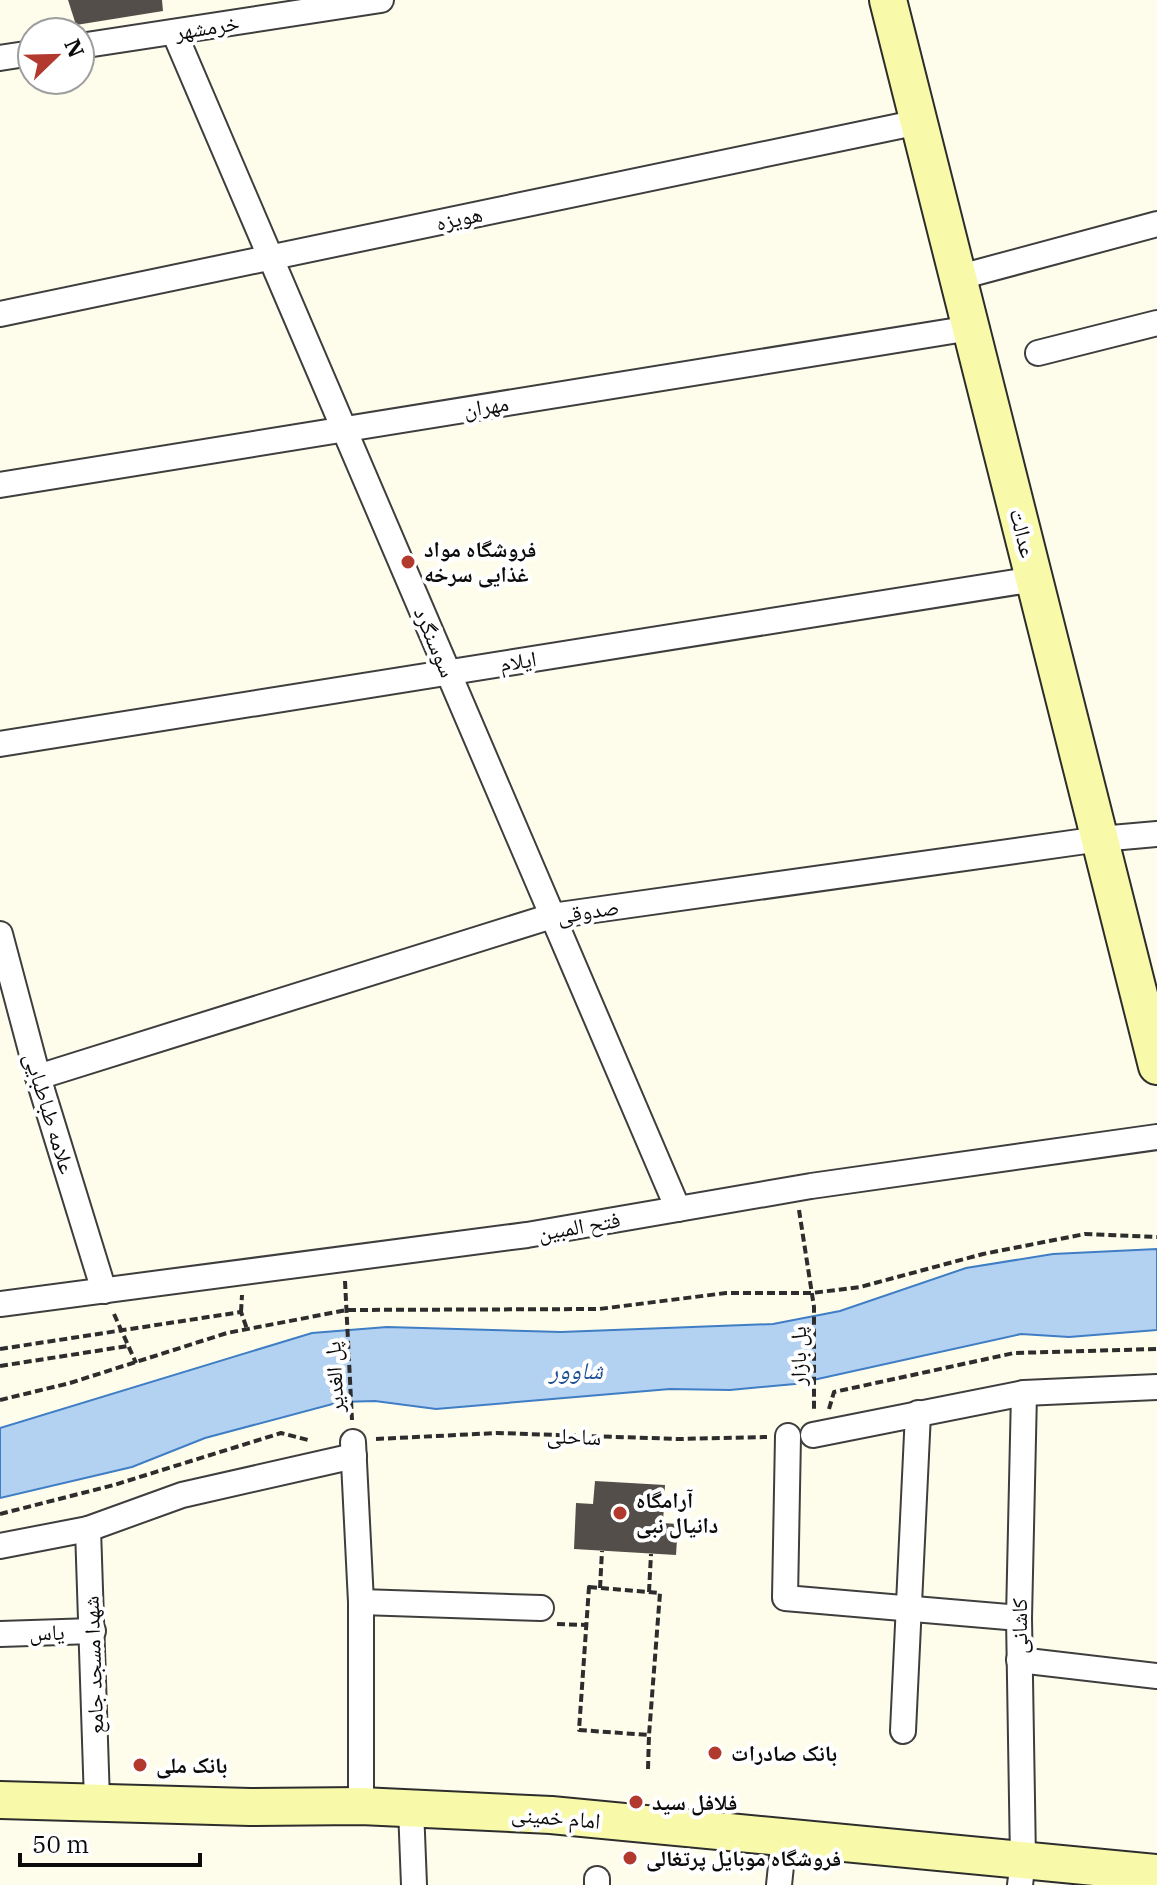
<svg xmlns="http://www.w3.org/2000/svg" width="1157" height="1885" viewBox="0 0 1157 1885" font-family="'IBM Plex Serif','Noto Naskh Arabic',serif">
	<style>
		.water { fill: #b3d2f2; stroke: #3f7dc4; stroke-width: 2 }
		.building { fill: #534e49 }
		.lines { fill: none; stroke-linecap: round; stroke-linejoin: round }
		.street-casing { stroke: #3e3e3e; stroke-width: 28 }
		.secondary-casing { stroke: #2d2d2d; stroke-width: 40 }
		.path { stroke: #2d2d2d; stroke-width: 4; stroke-dasharray: 8 4; stroke-linecap: butt }
		.street { stroke: #fff; stroke-width: 24 }
		.secondary { stroke: #f8faaa; stroke-width: 36 }
		.poi-dot { fill: #b2392d; stroke: #fff; stroke-width: 3 }
		.labels { text-anchor: middle; stroke-width: 8; stroke-linejoin: round; paint-order: stroke }
		.street-label { font-size: 22px; fill: #0b0b0b; stroke: #fff }
		.poi-label { font-size: 22px; font-weight: bold; fill: #0b0b0b; stroke: #fff; text-anchor: start }
		.water-label { font-size: 24px; font-style: italic; fill: #1e5194; stroke: #fff }
	</style>
	<rect width="100%" height="100%" fill="#fefdeb"/>
	<polygon class="water" points="1157,1249 1157,1330 1069,1337 1021,1334 795,1384 730,1390 670,1389 436,1409 375,1401 340,1402 205,1438 132,1467 0,1498 0,1428 312,1333 387,1327 561,1332 773,1324 840,1311 966,1268 1053,1254"/>
	<g class="building">
		<polygon points="68,0 162,0 163,11 76,25"/>
		<polygon points="595,1481 665,1485 663,1523 678,1524 676,1555 574,1549 576,1503 593,1504"/>
	</g>
	<g class="lines">
		<g class="street-casing">
			<g id="street">
				<polyline points="174,32 678,1209"/>
				<polyline points="80,46 381,0"/>
				<polyline points="0,58 32,53"/>
				<polyline points="960,277 1157,224"/>
				<polyline points="0,314 919,122"/>
				<polyline points="1038,353 1157,323"/>
				<polyline points="0,485 971,328"/>
				<polyline points="0,744 1035,579"/>
				<polyline points="0,934 38,1077 104,1291"/>
				<polyline points="38,1077 552,916 1100,839 1157,834"/>
				<polyline points="0,1304 527,1235 811,1186 1157,1137"/>
				<polyline points="813,1435 1024,1393 1157,1387"/>
				<polyline points="788,1436 785,1598 1019,1618"/>
				<polyline points="353,1442 361,1602 361,1806"/>
				<polyline points="88,1529 97,1801"/>
				<polyline points="0,1546 88,1529 182,1495 354,1456"/>
				<polyline points="361,1602 541,1608"/>
				<polyline points="0,1634 93,1631"/>
				<polyline points="1019,1660 1157,1676"/>
				<polyline points="903,1731 918,1413"/>
				<polyline points="411,1808 414,1885"/>
				<polyline points="597,1885 597,1879"/>
				<polyline points="779,1885 784,1837"/>
				<polyline points="1020,1885 1023,1860 1019,1618 1024,1393"/>
			</g>
		</g>
		<g class="secondary-casing">
			<g id="secondary">
				<polyline points="888,0 1157,1066"/>
				<polyline points="0,1800 250,1807 361,1806 551,1815 1157,1873"/>
			</g>
		</g>
		<g class="path">
			<polyline points="799,1210 814,1307 814,1412"/>
			<polyline points="345,1281 352,1420"/>
			<polyline points="241,1312 242,1295"/>
			<polyline points="114,1314 136,1363"/>
			<polyline points="0,1349 241,1312 247,1329"/>
			<polyline points="0,1366 128,1346"/>
			<polyline points="0,1400 70,1383 227,1333 347,1310 599,1309 726,1293 812,1293 860,1287 983,1254 1085,1234 1157,1237"/>
			<polyline points="829,1409 834,1392 1014,1353 1157,1349"/>
			<polyline points="376,1439 497,1433 679,1439 767,1437"/>
			<polyline points="0,1514 114,1485 281,1433 308,1440"/>
			<polygon points="589,1587 660,1593 649,1735 579,1730"/>
			<polyline points="600,1588 602,1551"/>
			<polyline points="649,1592 651,1554"/>
			<polyline points="557,1624 586,1625"/>
			<polyline points="648,1769 649,1735"/>
		</g>
		<use href="#street" class="street"/>
		<use href="#secondary" class="secondary"/>
	</g>
	<g class="poi-dot">
		<circle cx="408" cy="562" r="8"/>
		<circle cx="620" cy="1513" r="8"/>
		<circle cx="715" cy="1753" r="8"/>
		<circle cx="140" cy="1765" r="8"/>
		<circle cx="636" cy="1802" r="8"/>
		<circle cx="630" cy="1858" r="8"/>
	</g>
	<g class="labels">
		<g class="street-label">
			<text transform="translate(207 27) rotate(-9)" y="8">خرمشهر</text>
			<text transform="translate(459 218) rotate(-12)" y="8">هویزه</text>
			<text transform="translate(486 406) rotate(-9)" y="8">مهران</text>
			<text transform="translate(1023 533) rotate(76)" y="8">عدالت</text>
			<text transform="translate(435 642) rotate(67)" y="8">سوسنگرد</text>
			<text transform="translate(518 661) rotate(-9)" y="8">ایلام</text>
			<text transform="translate(588 911) rotate(-9)" y="8">صدوقی</text>
			<text transform="translate(50 1113) rotate(73)" y="8">علامه طباطبایی</text>
			<text transform="translate(579 1226) rotate(-10)" y="8">فتح المبین</text>
			<text transform="translate(798 1356) rotate(-90)" y="8">پل بازار</text>
			<text transform="translate(334 1377) rotate(-93)" y="8">پل الغدیر</text>
			<text transform="translate(574 1436) rotate(2)" y="8">ساحلی</text>
			<text transform="translate(1019 1626) rotate(-90)" y="8">کاشانی</text>
			<text transform="translate(47 1632) rotate(-1)" y="8">یاس</text>
			<text transform="translate(93 1665) rotate(-92)" y="8">شهدا مسجد جامع</text>
			<text transform="translate(556 1817) rotate(5)" y="8">امام خمینی</text>
		</g>
		<g class="poi-label">
			<text x="424" y="557">فروشگاه مواد<tspan x="424" dy="25">غذایی سرخه</tspan></text>
			<text x="636" y="1508">آرامگاه<tspan x="636" dy="25">دانیال نبی</tspan></text>
			<text x="731" y="1761">بانک صادرات</text>
			<text x="156" y="1773">بانک ملی</text>
			<text x="652" y="1810">فلافل سید</text>
			<text x="646" y="1866">فروشگاه موبایل پرتغالی</text>
		</g>
		<g class="water-label">
			<text x="576" y="1379">شاوور</text>
		</g>
	</g>
	<g transform="translate(56 56) rotate(67)"><circle r="38" fill="#ffffff" stroke="#9d9d9d" stroke-width="2"/>
	<path d="M0-6L14 30L0 20L-14 30Z" fill="#b2392d"/>
	<text y="-12" font-size="22" font-weight="bold" text-anchor="middle" fill="#0b0b0b">N</text>
	</g>
	<path d="M20 1853v12h180v-12" fill="none" stroke="#0b0b0b" stroke-width="4"/>
	<text x="32" y="1853" font-size="24" fill="#0b0b0b" stroke="#ffffff" stroke-width="6" paint-order="stroke">50 m</text>
</svg>
